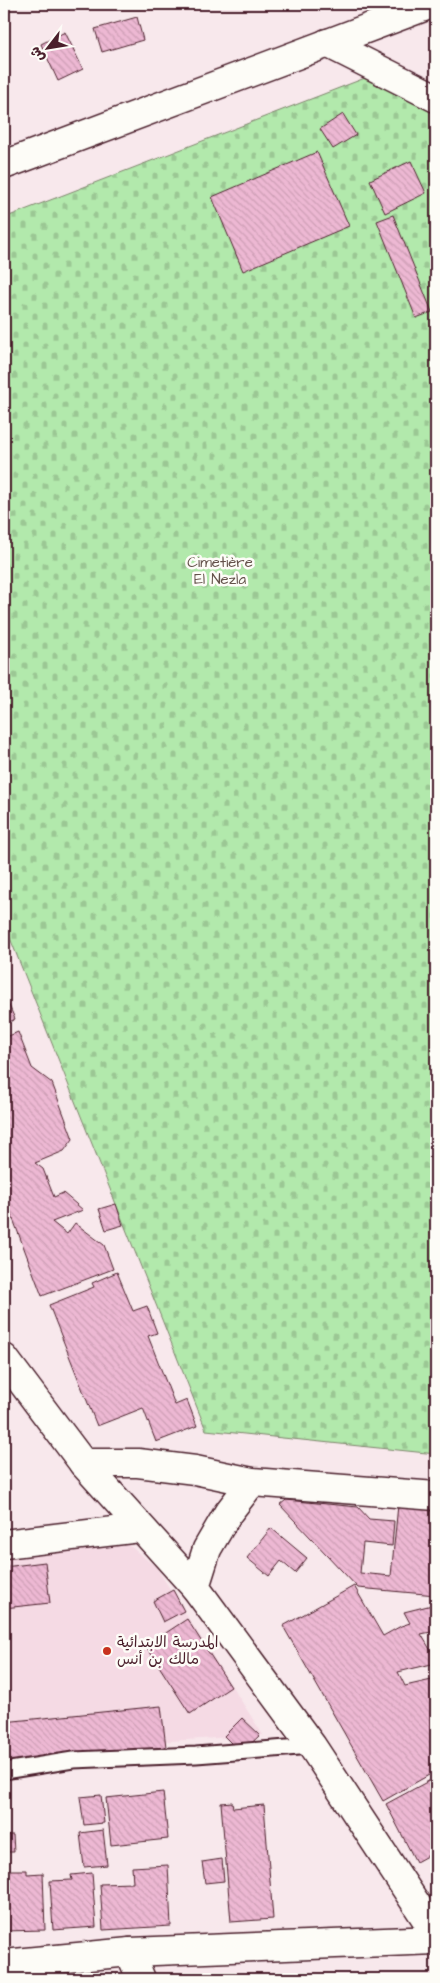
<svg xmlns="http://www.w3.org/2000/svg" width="440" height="1983" viewBox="0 0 440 1983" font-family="'Architects Daughter','Playpen Sans Arabic',sans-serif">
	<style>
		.built { fill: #f5dae4 }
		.cemetery { fill: url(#cemetery-stones); stroke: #7e846c }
		.building { fill: url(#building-back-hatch); stroke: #4a1f2b }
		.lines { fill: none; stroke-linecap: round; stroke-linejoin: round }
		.service-casing { stroke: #4a1f2b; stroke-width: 19 }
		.minor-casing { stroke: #4a1f2b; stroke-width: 31 }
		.tertiary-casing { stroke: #4a1f2b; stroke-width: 31 }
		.secondary-casing { stroke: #4a1f2b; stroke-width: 31 }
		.service { stroke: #fdfcf7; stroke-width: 15 }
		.minor { stroke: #fdfcf7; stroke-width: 28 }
		.tertiary { stroke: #fdfcf7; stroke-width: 28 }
		.secondary { stroke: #fdfcf7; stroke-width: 28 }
		.poi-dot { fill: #c8321e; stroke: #fdfcf7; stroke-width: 2 }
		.labels { text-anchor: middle; stroke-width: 5; stroke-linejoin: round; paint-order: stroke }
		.park-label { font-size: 15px; fill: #64524b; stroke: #fdfcf7 }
		.poi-label { font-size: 15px; fill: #4a1f2b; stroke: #fdfcf7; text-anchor: start }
	</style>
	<defs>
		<pattern id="cemetery-stones" width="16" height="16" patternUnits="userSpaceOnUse" patternTransform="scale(1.25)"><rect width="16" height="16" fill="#b2e9ac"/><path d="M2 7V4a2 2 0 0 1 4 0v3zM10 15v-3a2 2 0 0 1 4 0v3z" fill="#9bc794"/></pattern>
		<pattern id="building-back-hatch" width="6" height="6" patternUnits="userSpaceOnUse" patternTransform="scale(1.25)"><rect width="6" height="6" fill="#edb8d3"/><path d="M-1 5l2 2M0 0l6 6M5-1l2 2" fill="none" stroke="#cd9eb5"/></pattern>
	</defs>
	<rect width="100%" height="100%" fill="#f8e8ec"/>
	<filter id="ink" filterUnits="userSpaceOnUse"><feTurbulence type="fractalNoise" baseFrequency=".02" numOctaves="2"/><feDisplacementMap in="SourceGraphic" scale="10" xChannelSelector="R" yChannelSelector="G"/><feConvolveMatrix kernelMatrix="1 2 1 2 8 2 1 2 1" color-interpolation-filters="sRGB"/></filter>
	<g filter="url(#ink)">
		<polygon class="built" points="125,1542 156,1567 263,1735 4,1752 4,1552"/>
		<polygon class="cemetery" points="365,78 436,114 436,1454 206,1430 4,923 4,218"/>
		<g class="building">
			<polygon points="137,17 143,40 102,52 95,29"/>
			<polygon points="65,32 83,69 58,81 41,44"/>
			<polygon points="343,114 356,135 333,149 320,129"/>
			<polygon points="317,152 349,226 243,271 212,197"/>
			<polygon points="411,161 426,193 385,213 370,180"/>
			<polygon points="393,215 432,312 416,318 377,221"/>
			<polygon points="7,1001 15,1019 4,1025 4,1002"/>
			<polygon points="18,1032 32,1068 52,1083 73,1139 64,1151 35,1163 43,1169 54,1197 63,1193 83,1210 52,1222 67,1234 75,1223 104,1245 113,1269 42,1296 4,1195 4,1038"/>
			<polygon points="116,1204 123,1225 106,1230 99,1209"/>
			<polygon points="117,1272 133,1311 147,1306 157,1333 148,1336 175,1405 187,1400 197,1426 156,1442 143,1408 97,1426 49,1305 94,1287 92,1283"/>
			<polygon points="286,1500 358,1507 369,1519 394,1521 392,1546 363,1543 360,1573 391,1576 398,1505 436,1509 436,1595 358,1588 280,1505"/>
			<polygon points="271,1528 307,1558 295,1573 281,1561 269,1576 247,1558"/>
			<polygon points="45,1562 50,1603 4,1608 4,1567"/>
			<polygon points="354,1586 383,1636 401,1626 410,1623 404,1612 436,1604 436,1631 421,1634 431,1651 436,1648 436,1663 398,1672 405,1686 436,1679 436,1724 433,1725 436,1730 436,1771 383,1801 283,1626"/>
			<polygon points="173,1590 184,1611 163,1622 153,1601"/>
			<polygon points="187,1619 231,1687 190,1714 146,1646"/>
			<polygon points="161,1706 166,1747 4,1764 4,1722"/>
			<polygon points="242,1718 260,1735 241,1753 224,1736"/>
			<polygon points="436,1777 436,1851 416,1862 386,1804"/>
			<polygon points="163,1792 168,1839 111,1845 106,1798"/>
			<polygon points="101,1795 104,1823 84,1825 80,1797"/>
			<polygon points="232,1802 233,1808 264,1805 273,1919 231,1922 221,1803"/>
			<polygon points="103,1830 107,1865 84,1867 80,1833"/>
			<polygon points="4,1835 13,1835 14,1852 4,1852"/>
			<polygon points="222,1859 224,1881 205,1883 202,1862"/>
			<polygon points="168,1865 171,1926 103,1930 100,1884 133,1883 132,1867"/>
			<polygon points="4,1870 27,1870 27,1874 43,1873 45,1930 4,1931"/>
			<polygon points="92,1873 96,1927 53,1930 50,1881 72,1880 71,1875"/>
		</g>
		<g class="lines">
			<g class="service-casing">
				<polyline id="service" points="4,1771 73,1760 196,1755 312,1746"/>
			</g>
			<g class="minor-casing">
				<g id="minor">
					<polyline points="327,43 436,98"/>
					<polyline points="83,1463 138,1463 195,1470 252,1482 436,1496"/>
					<polyline points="4,1544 140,1528"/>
					<polyline points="195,1587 207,1549 228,1513 252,1482"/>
					<polyline points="130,1952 141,1979"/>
					<polyline points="4,1964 130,1952 436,1940"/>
				</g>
			</g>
			<g class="tertiary-casing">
				<polyline id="tertiary" points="4,165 432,4"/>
			</g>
			<g class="secondary-casing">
				<polyline id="secondary" points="4,1358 83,1463 195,1587 312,1746 436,1934"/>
			</g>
			<use href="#service" class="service"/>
			<use href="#minor" class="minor"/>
			<use href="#tertiary" class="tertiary"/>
			<use href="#secondary" class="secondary"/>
		</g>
	</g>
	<circle class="poi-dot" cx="107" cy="1651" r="5"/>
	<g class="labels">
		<g class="park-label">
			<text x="220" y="567">Cimetière<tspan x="220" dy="17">El Nezla</tspan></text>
		</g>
		<g class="poi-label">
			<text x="117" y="1647">المدرسة الابتدائية<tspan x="117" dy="17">مالك بن أنس</tspan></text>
		</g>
	</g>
	<rect width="440" height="1983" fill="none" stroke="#fdfcf7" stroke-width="20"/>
	<rect x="10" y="10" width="420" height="1963" fill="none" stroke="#4a1f2b" stroke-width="2" filter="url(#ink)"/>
	<g transform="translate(48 48) rotate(239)" stroke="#fdfcf7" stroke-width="4" paint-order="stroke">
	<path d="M0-4L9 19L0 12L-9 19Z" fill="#4a1f2b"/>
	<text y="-8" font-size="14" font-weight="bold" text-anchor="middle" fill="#4a1f2b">ش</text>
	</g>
</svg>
